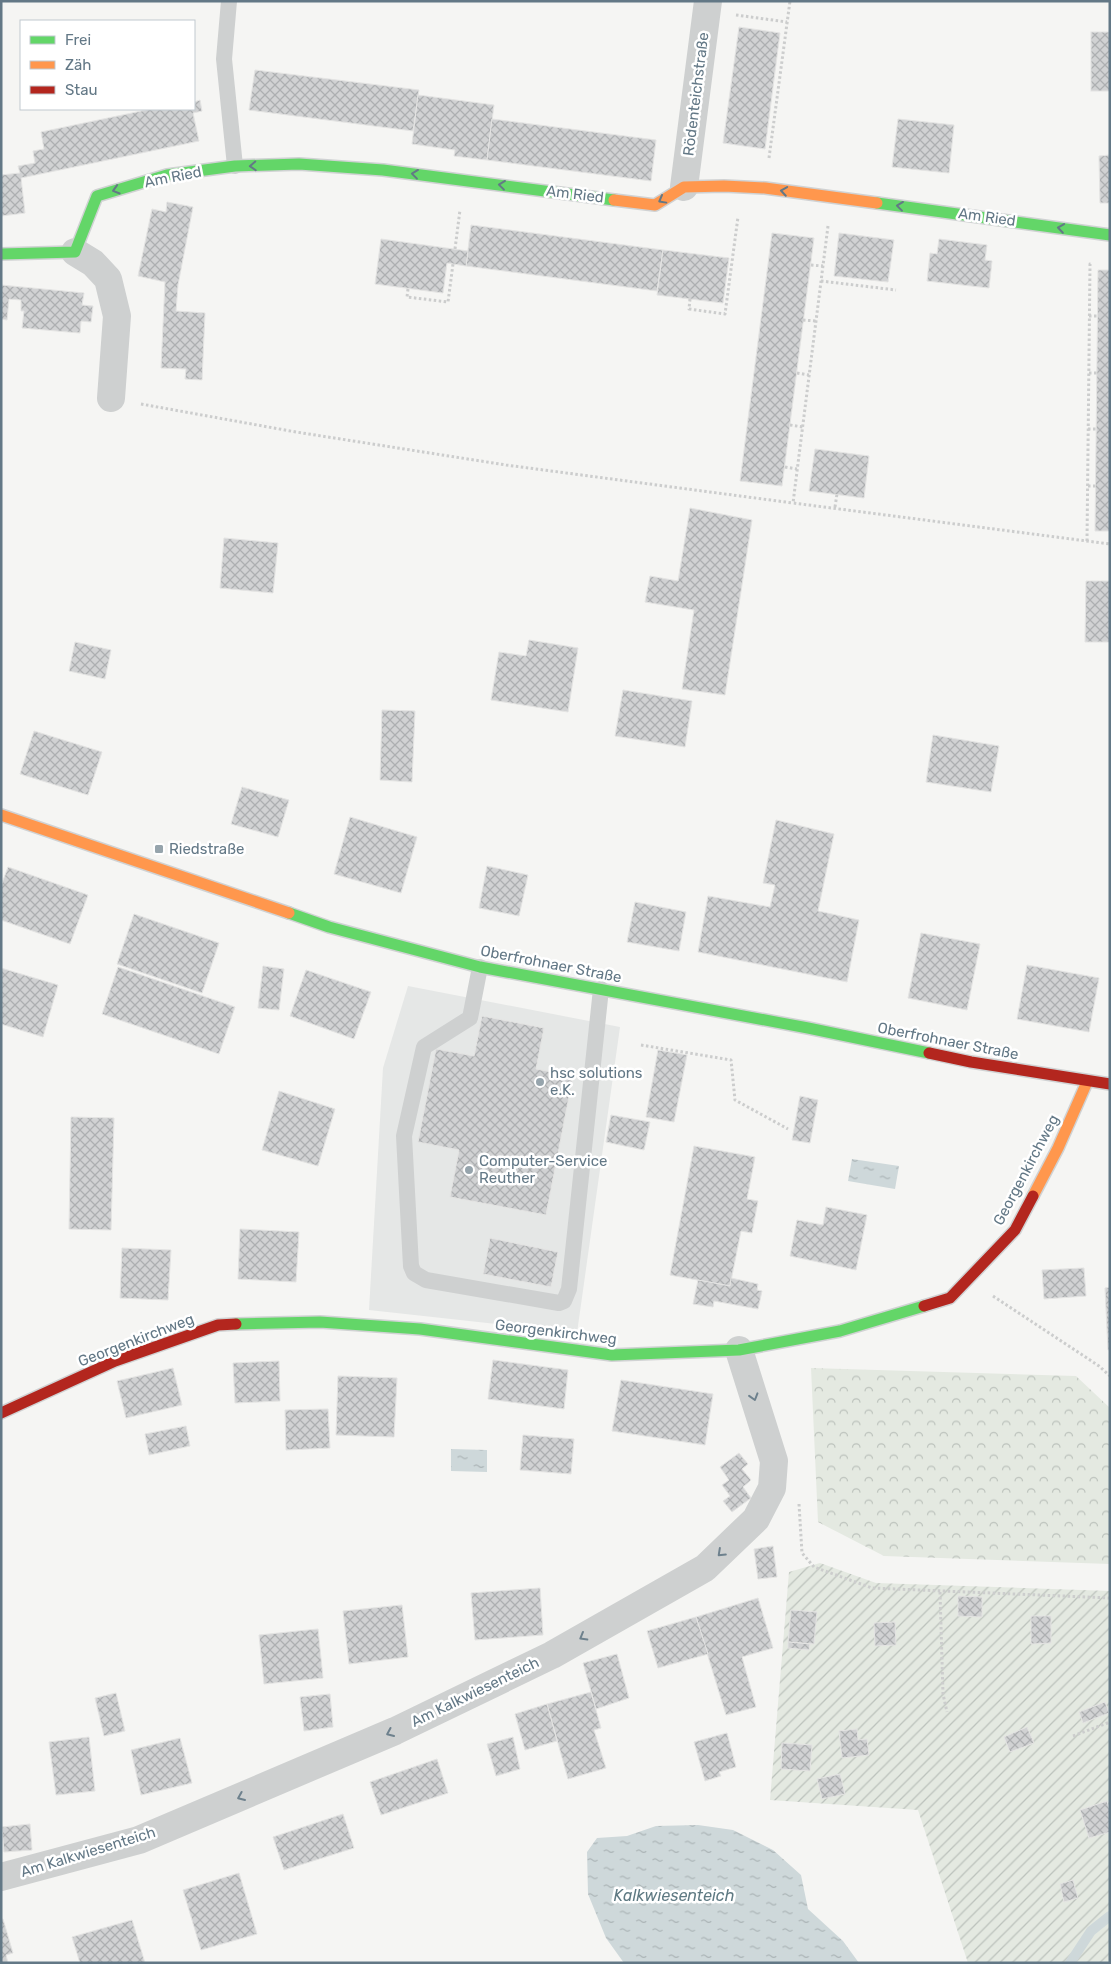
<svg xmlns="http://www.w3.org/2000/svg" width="1111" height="1964" viewBox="0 0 1111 1964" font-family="Rubik,sans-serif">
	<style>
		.built { fill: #e5e7e6 }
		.park { fill: url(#park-crowns) }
		.garden { fill: url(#garden-furrows) }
		.water { fill: url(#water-ripples) }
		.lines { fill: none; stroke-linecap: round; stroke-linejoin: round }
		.stream { stroke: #ced8da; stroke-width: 10 }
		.building { fill: url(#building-cross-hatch); stroke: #e4e4e3 }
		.fast-casing { stroke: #d0d2d3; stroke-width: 14 }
		.slow-casing { stroke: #d0d2d3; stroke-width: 14 }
		.jam-casing { stroke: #d0d2d3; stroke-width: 14 }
		.path { stroke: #cccdcd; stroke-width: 3; stroke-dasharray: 2.5 2.5; stroke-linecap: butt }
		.lane { stroke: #ced0d0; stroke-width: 16 }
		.street { stroke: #ced0d0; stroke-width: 28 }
		.fast { stroke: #63d668; stroke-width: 11 }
		.slow { stroke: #ff974d; stroke-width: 11 }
		.jam { stroke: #b3261e; stroke-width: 11 }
		.oneway { stroke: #637886 }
		.oneway2 { stroke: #6e818d }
		.poi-dot { fill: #96a4ac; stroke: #fff; stroke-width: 2 }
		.labels { text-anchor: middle; stroke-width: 5; stroke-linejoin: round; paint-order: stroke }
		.street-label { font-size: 15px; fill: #637886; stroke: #fff }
		.poi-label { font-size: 15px; fill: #637886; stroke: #fff; text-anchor: start }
		.water-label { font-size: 16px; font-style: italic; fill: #5f7a83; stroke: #fff }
	</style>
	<defs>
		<pattern id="park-crowns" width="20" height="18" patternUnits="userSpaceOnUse" patternTransform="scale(1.25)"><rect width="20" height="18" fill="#e4e9e1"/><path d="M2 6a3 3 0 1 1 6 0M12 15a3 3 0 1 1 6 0" fill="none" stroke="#bcc2bc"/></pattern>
		<pattern id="garden-furrows" width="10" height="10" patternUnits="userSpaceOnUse" patternTransform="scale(1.25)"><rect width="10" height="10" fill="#e4e9e1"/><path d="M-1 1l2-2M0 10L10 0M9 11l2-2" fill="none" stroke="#bcc2bc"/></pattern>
		<pattern id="water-ripples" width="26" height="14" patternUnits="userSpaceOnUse" patternTransform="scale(1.25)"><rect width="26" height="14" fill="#ced8da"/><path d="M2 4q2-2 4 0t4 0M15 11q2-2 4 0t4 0" fill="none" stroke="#abb4b6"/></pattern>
		<pattern id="building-cross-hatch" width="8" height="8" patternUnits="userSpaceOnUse" patternTransform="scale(1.25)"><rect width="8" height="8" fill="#d1d2d3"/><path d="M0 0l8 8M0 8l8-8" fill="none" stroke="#adafb1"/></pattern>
	</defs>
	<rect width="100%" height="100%" fill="#f5f5f3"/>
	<polygon class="built" points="408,986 620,1027 577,1333 369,1310 383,1068"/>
	<polygon class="park" points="811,1368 1076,1376 1110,1408 1110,1564 884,1556 818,1522"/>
	<polygon class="garden" points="820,1563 876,1583 1110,1591 1110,1963 968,1963 918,1810 770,1800 789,1572"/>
	<g class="water">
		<polygon points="852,1159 899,1166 895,1189 848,1181"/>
		<polygon points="451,1449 487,1450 487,1472 451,1471"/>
		<polygon points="698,1825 733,1830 773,1850 801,1875 808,1909 843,1941 859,1963 624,1963 606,1938 588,1894 587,1852 597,1838 627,1836 656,1826"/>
	</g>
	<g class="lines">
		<polyline class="stream" points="1070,1963 1091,1931 1110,1916"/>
	</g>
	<g class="building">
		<polygon points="739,27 780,33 765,149 723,143"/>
		<rect x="1091" y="32" width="19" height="59"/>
		<polygon points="255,70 419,90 413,131 249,110"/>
		<polygon points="418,95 494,105 487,160 454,156 455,150 412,144"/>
		<polygon points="200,100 202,111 193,113 199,141 21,178 25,213 1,216 1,175 20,173 18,166 35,163 33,151 44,149 41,132 151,109 194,109 194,102"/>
		<polygon points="492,119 656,140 651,181 487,160"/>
		<polygon points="898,119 954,125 949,173 892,167"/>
		<polygon points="1110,155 1110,203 1100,203 1099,156"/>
		<polygon points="167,202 193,207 178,285 176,311 205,313 202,380 185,379 186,369 161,368 165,282 138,276 152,209 166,212"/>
		<polygon points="471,225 663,250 657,291 466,266"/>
		<polygon points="772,233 814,238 782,486 740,481"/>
		<polygon points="839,233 894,240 888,282 834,276"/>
		<polygon points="381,239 468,251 466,266 447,263 443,293 375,284"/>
		<polygon points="939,239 987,245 985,260 992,261 989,288 927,281 930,253 937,254"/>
		<polygon points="663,250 729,258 723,303 657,295"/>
		<polygon points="1098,270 1110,270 1110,531 1095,531"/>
		<polygon points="1,285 84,293 82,305 93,306 91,322 81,321 80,333 22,328 24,311 21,311 21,300 9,299 7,320 1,319"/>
		<polygon points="815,449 869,456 864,498 809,491"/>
		<polygon points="690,508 752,520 725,695 682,689 694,610 645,602 650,576 678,581"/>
		<polygon points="224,538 278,543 273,593 220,588"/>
		<polygon points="1086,581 1110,581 1110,642 1085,642"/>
		<polygon points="529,640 578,648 568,712 491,700 499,652 526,656"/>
		<polygon points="75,642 111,650 105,679 69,671"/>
		<polygon points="623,690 692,701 685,747 615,736"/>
		<polygon points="382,710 415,711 412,782 380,780"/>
		<polygon points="34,731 102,752 88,795 20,774"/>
		<polygon points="933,735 999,746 991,792 926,782"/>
		<polygon points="242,787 289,800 278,837 231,824"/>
		<polygon points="350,817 417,837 401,893 334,874"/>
		<polygon points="776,820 834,834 818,911 859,920 847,982 698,952 708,896 770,907 775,885 763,883"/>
		<polygon points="487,866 528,875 519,916 479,908"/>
		<polygon points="8,867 88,895 70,944 1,920 1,886"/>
		<polygon points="635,902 686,912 679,951 627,942"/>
		<polygon points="134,914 219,943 202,993 117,964"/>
		<polygon points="921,933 980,944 967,1010 908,998"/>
		<polygon points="1027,965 1099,978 1089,1032 1017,1019"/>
		<polygon points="263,966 284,969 279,1010 258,1008"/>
		<polygon points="118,967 235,1007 219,1054 102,1014"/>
		<polygon points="1,968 58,985 43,1037 1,1024"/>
		<polygon points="306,970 371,992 354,1039 290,1016"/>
		<polygon points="482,1016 544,1028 536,1069 573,1076 546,1215 450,1197 459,1150 418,1142 436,1049 474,1056"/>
		<polygon points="658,1050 687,1055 674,1122 646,1117"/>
		<polygon points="279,1091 335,1109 318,1166 262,1150"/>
		<polygon points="800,1096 818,1100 810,1143 792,1140"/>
		<polygon points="611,1115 650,1122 644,1150 606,1142"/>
		<polygon points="71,1117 114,1118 111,1230 69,1229"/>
		<polygon points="694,1146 755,1157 747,1199 758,1201 752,1233 741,1231 730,1286 670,1275"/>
		<polygon points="826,1207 867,1215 856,1270 790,1256 797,1220 823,1225"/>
		<polygon points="240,1229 299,1232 296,1282 238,1279"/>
		<polygon points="490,1238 558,1252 551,1287 483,1274"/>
		<polygon points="122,1248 171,1250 168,1300 120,1298"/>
		<polygon points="1084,1268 1086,1296 1044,1299 1042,1270"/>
		<polygon points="731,1278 758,1284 757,1290 762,1291 758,1309 714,1301 713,1307 693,1304 698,1280 730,1286"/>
		<polygon points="1110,1287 1110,1350 1108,1350 1105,1288"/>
		<polygon points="493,1360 568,1370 564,1409 488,1399"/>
		<polygon points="279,1361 280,1401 235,1403 233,1363"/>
		<polygon points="173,1368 182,1405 126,1418 117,1381"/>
		<polygon points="338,1376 397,1378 394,1437 336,1435"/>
		<polygon points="621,1380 713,1394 705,1445 612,1431"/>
		<polygon points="328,1409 330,1448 286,1450 285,1410"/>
		<polygon points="186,1426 190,1446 149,1455 145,1434"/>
		<polygon points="523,1435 574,1439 571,1474 520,1470"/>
		<polygon points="739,1453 748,1464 742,1469 751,1480 743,1487 751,1498 732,1512 723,1501 730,1496 722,1485 729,1480 720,1467"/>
		<polygon points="773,1546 777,1577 758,1579 754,1549"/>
		<polygon points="540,1588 543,1635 475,1640 471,1593"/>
		<polygon points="958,1596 982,1597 982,1617 958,1616"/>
		<polygon points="758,1598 773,1648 742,1657 756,1707 726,1715 696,1617"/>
		<polygon points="402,1605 408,1657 349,1664 343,1611"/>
		<polygon points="791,1610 817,1612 814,1644 788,1642"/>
		<polygon points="1031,1616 1051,1616 1051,1643 1031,1644"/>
		<polygon points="696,1617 708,1654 658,1668 647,1631"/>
		<polygon points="895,1622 896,1645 875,1646 874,1623"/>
		<polygon points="318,1629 323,1678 264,1684 259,1635"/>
		<polygon points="788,1642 810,1644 809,1650 788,1648"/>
		<polygon points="617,1654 629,1698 596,1709 583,1663"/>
		<polygon points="591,1692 601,1728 594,1730 606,1768 568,1779 547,1704"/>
		<polygon points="116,1693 125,1731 104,1736 95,1698"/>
		<polygon points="330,1694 333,1727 304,1731 300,1697"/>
		<polygon points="1105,1702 1109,1713 1083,1723 1079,1712"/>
		<polygon points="547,1704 557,1741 525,1750 515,1714"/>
		<polygon points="1027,1727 1034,1743 1010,1752 1004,1737"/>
		<polygon points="857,1729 858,1740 867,1739 869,1755 842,1758 839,1731"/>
		<polygon points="727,1733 736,1767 719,1772 721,1776 705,1781 694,1742"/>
		<polygon points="89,1737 95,1791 56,1795 49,1742"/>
		<polygon points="513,1737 520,1769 496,1776 487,1744"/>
		<polygon points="180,1738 192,1783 141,1795 131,1750"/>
		<polygon points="782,1743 812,1745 810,1771 781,1769"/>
		<polygon points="437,1759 448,1793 381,1815 370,1782"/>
		<polygon points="840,1774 845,1794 822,1799 817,1779"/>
		<polygon points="1107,1801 1110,1811 1110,1832 1089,1838 1080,1810"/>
		<polygon points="343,1814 354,1848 284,1870 273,1837"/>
		<polygon points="30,1824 32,1850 4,1852 2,1827"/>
		<polygon points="239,1873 257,1934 201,1950 183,1890"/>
		<polygon points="1073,1880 1078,1898 1064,1902 1060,1884"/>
		<polygon points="1,1919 3,1919 13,1953 6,1955 8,1963 1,1963"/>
		<polygon points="132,1920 145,1963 80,1963 72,1937"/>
	</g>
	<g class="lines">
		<g class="fast-casing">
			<g id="fast">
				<polyline points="877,203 1110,235"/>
				<polyline points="1,254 75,252 97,196 167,175 235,166 299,164 383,170 614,200"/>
				<polyline points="289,913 329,927 480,967 808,1028 929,1053"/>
				<polyline points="236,1324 320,1322 420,1329 612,1355 739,1350 840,1331 924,1306"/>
			</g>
		</g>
		<g class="slow-casing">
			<g id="slow">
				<polyline points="614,200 655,205 684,187 724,186 765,188 877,203"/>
				<polyline points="1,815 289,913"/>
				<polyline points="1033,1196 1058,1148 1087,1082"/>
			</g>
		</g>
		<g class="jam-casing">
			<g id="jam">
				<polyline points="929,1053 971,1062 1110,1084"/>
				<polyline points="924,1306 950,1298 1015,1230 1033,1196"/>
				<polyline points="1,1413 115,1361 218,1325 236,1324"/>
			</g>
		</g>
		<g class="path">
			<polyline points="736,15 787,22"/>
			<polyline points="769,158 790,1"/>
			<polyline points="828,226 793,503 1110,544"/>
			<polyline points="455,249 460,210"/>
			<polyline points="811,265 823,266"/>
			<polyline points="821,281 896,290"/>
			<polyline points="408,289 407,297 448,302 453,264"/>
			<polyline points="690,299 689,309 725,314 738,217"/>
			<polyline points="1089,316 1097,316"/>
			<polyline points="803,320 816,321"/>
			<polyline points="797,373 809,375"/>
			<polyline points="1089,373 1097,373"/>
			<polyline points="141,404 296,432 506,465 793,503"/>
			<polyline points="790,425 803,427"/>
			<polyline points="1088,429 1096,429"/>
			<polyline points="785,467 797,469"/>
			<polyline points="1088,486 1096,486"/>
			<polyline points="835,507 837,494"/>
			<polyline points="1087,541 1090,264 1092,264"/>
			<polyline points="641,1045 731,1060 735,1100 788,1129"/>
			<polyline points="993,1296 1099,1366 1110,1376"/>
			<polyline points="799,1504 802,1553 814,1567 872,1588 1110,1598"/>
			<polyline points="940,1592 943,1694 947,1712"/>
			<polyline points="1073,1736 1110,1722"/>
		</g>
		<g class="lane">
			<polyline points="229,1 224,59 235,166"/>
			<polyline points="480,967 470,1018 424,1047 404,1136 411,1266 414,1273 426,1280 559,1303 564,1301 569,1289 601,989"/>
		</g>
		<g class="street">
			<polyline points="684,187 708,1"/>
			<polyline points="75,252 93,263 108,279 117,316 111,398"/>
			<polyline points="1,1877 139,1840 395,1731 552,1655 705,1568 756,1519 772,1488 774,1461 739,1350"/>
		</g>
		<use href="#fast" class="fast"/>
		<use href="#slow" class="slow"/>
		<use href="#jam" class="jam"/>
	</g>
	<defs><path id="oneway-chevron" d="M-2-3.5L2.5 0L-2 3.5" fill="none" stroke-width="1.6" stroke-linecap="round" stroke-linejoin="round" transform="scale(1.25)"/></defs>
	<g class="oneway">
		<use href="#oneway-chevron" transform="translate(253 166) rotate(177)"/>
		<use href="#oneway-chevron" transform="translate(415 174) rotate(-173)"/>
		<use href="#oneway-chevron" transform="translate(502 185) rotate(-173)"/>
		<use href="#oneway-chevron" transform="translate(116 190) rotate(163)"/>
		<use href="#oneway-chevron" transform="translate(784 191) rotate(-171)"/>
		<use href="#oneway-chevron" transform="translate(662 200) rotate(151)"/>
		<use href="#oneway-chevron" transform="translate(900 206) rotate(-173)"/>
		<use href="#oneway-chevron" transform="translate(1061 228) rotate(-172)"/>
	</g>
	<g class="oneway2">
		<use href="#oneway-chevron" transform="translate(754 1397) rotate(73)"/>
		<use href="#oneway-chevron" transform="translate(721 1553) rotate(137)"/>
		<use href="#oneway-chevron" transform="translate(583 1637) rotate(150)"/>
		<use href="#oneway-chevron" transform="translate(390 1733) rotate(156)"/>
		<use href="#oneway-chevron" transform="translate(241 1797) rotate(157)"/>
	</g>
	<g class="poi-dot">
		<rect x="154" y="844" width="10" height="10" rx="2.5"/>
		<circle cx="540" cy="1082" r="5"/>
		<circle cx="469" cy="1170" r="5"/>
	</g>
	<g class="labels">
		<g class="street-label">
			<text transform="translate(696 94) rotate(-83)" y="5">Rödenteichstraße</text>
			<text transform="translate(173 177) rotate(-11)" y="5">Am Ried</text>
			<text transform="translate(575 194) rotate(7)" y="5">Am Ried</text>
			<text transform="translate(987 217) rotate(8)" y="5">Am Ried</text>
			<text transform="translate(551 964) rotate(11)" y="5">Oberfrohnaer Straße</text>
			<text transform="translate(948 1041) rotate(11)" y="5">Oberfrohnaer Straße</text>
			<text transform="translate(1026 1170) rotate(-62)" y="5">Georgenkirchweg</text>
			<text transform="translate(556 1332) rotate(7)" y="5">Georgenkirchweg</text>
			<text transform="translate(136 1340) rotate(-21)" y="5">Georgenkirchweg</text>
			<text transform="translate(475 1692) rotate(-26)" y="5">Am Kalkwiesenteich</text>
			<text transform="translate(88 1852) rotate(-17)" y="5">Am Kalkwiesenteich</text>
		</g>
		<g class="poi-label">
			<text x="169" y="854">Riedstraße</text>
			<text x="550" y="1078">hsc solutions<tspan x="550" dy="17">e.K.</tspan></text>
			<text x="479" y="1166">Computer-Service<tspan x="479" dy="17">Reuther</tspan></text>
		</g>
		<g class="water-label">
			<text x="674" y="1901">Kalkwiesenteich</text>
		</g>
	</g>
	<rect width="1111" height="1964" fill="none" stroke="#637886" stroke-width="5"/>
	<rect x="20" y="20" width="175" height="90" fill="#ffffff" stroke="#c1c9cf"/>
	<rect x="30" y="36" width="25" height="8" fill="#63d668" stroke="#c1c9cf"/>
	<text x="65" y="45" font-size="15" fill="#637886">Frei</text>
	<rect x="30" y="61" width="25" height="8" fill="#ff974d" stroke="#c1c9cf"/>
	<text x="65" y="70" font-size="15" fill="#637886">Zäh</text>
	<rect x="30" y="86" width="25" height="8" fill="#b3261e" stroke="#c1c9cf"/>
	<text x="65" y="95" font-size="15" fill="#637886">Stau</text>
</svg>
